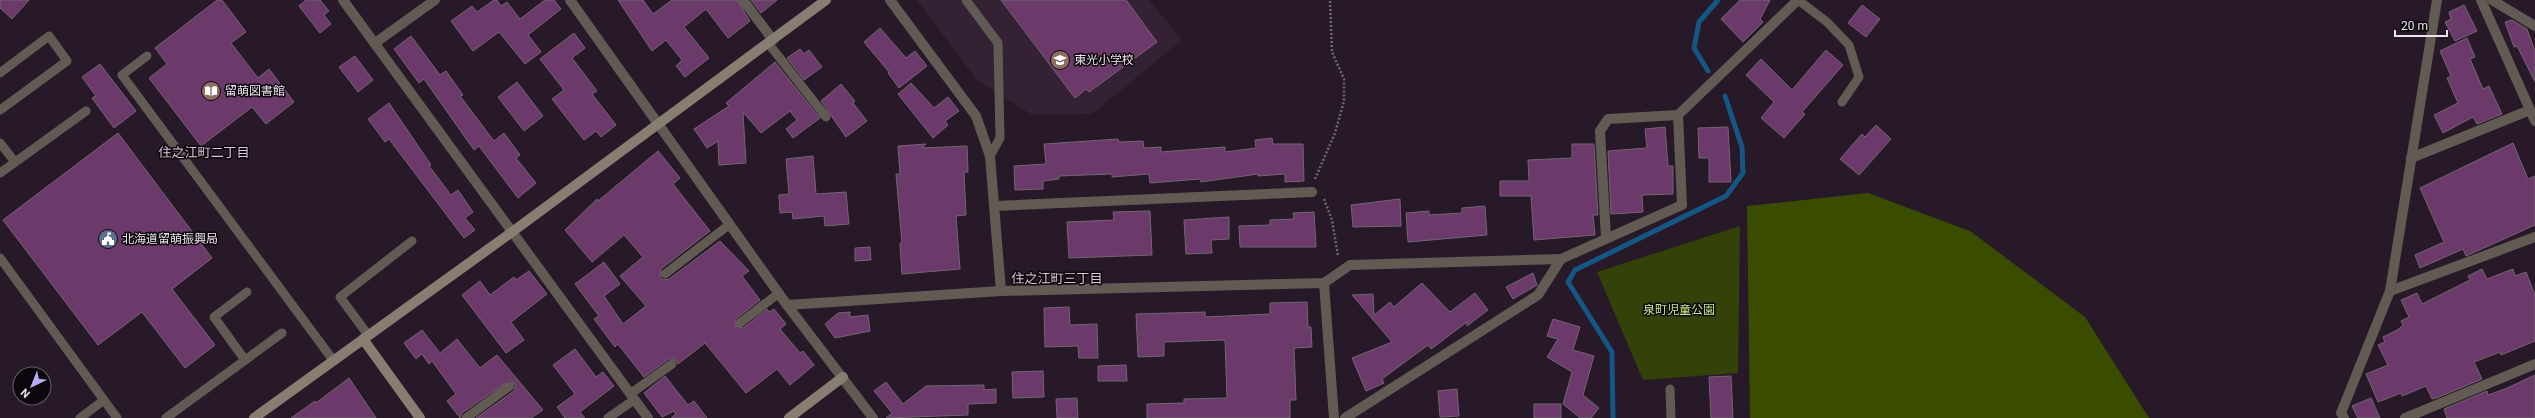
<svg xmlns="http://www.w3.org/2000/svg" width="2535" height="418" viewBox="0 0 2535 418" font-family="Roboto,'Noto Sans JP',sans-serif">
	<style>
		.built { fill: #342134 }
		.green { fill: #324208 }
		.forest { fill: #394c00 }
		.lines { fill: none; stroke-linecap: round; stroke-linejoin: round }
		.stream { stroke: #145784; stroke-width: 5 }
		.building { fill: #6b3a6a; stroke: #756474 }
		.path { stroke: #736673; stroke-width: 2.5; stroke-dasharray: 2 2; stroke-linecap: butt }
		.lane { stroke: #625b53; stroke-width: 9 }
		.street { stroke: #625b53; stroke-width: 10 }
		.secondary { stroke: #887d71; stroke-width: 10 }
		.labels { text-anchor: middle; stroke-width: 3; stroke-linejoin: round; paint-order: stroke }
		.poi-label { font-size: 12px; fill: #ede3ed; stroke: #0c070c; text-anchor: start }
		.park-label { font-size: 12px; fill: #c7e888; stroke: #0c070c }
		.neighbourhood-label { font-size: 13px; fill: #dac6d9; stroke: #0c070c }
	</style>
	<rect width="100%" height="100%" fill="#271927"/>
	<polygon class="built" points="917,0 1149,0 1182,40 1092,114 1032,115 977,80"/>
	<polygon class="green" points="1740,226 1738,373 1643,380 1597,272"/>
	<polygon class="forest" points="1868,193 1970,231 2085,317 2149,418 1750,418 1747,206"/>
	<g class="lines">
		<g class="stream">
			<polyline points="1708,71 1694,48 1699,22 1718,0"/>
			<polyline points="1613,418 1612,352 1568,282 1575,270 1726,196 1743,173 1742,147 1725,96"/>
		</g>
	</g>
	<g class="building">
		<polygon points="0,0 29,0 12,19 0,8"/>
		<polygon points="217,0 222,0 246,32 231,43 258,78 269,69 294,102 266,124 252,107 201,146 149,78 167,64 155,48"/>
		<polygon points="306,0 320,0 329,11 324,15 331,24 320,33 299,6"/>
		<polygon points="494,0 497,0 501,6 507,2 520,19 545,0 554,0 561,9 528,35 541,52 525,64 499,32 473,51 451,21 472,6 477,12"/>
		<polygon points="618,0 643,0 653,14 672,0 737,0 750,21 728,38 706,9 684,27 709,58 685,77 676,66 682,60 666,40 652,51"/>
		<polygon points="751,0 777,0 761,13"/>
		<polygon points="1001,0 1126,0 1157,42 1089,92 1086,89 1075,98"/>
		<polygon points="1740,0 1770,0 1760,19 1763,22 1743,42 1721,19"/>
		<polygon points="1862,5 1880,19 1866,37 1848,23"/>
		<polygon points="2464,5 2477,31 2455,41 2445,22 2451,19 2449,12"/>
		<polygon points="2512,20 2527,29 2535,51 2535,82 2517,46 2514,47 2505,22"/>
		<polygon points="880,28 906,58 915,51 927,66 899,88 888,73 889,72 864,42"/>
		<polygon points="574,33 585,48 572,58 597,91 592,94 616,125 601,137 596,131 584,140 552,99 564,90 540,59"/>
		<polygon points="411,36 440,75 446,71 463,95 460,96 494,141 504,133 520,155 516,158 536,183 518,198 479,146 474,150 424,79 419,83 394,49"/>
		<polygon points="2467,38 2475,57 2470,59 2483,89 2489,86 2502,114 2477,124 2473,117 2443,133 2434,115 2458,103 2447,78 2451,76 2440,51"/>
		<polygon points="800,49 804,54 809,50 822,67 804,80 787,58"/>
		<polygon points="1826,50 1843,65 1802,112 1805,114 1784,138 1761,118 1774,102 1746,75 1761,59 1792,90"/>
		<polygon points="355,56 373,80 358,92 339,67"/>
		<polygon points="775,62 820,118 793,138 786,129 797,120 790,111 761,133 743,112 746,163 719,165 718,141 707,148 694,129 729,106 726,103"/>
		<polygon points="100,64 136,111 114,128 92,98 96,96 82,77"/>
		<polygon points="517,82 543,116 524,131 498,97"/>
		<polygon points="911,83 934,108 948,97 959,111 945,121 948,125 933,138 898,94"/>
		<polygon points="841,84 855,101 853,103 867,121 846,137 821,101"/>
		<polygon points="389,103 431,165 429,166 451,195 458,190 473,212 465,218 475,230 464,238 389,139 385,142 368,119"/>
		<polygon points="1876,125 1891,139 1859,175 1840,159 1862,134 1865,137"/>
		<polygon points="1665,127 1668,166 1673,166 1673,194 1642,195 1643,212 1611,214 1608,151 1647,148 1645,129"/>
		<polygon points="1728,127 1731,182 1709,182 1709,158 1699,158 1698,128"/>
		<polygon points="118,133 212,258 172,289 215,345 185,368 142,312 98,345 3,220"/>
		<polygon points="1272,138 1273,144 1303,144 1304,181 1285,182 1285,174 1258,176 1258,174 1201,182 1200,179 1150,183 1149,174 1112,177 1112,174 1059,176 1059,179 1043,181 1043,189 1015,190 1014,166 1046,164 1044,144 1118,139 1119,142 1143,141 1144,148 1161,147 1161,152 1225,147 1225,152 1256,148 1255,140"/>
		<polygon points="2513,143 2528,179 2535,176 2535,225 2466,256 2463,249 2420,268 2415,255 2444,242 2420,188"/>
		<polygon points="926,144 922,148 967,146 968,172 964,172 966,215 956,216 960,269 902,274 900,243 902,243 896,174 900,174 898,146"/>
		<polygon points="1572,144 1594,144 1598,215 1593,215 1595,235 1534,240 1531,196 1500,196 1500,181 1529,181 1528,160 1572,158"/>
		<polygon points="658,151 680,178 673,184 710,231 661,269 660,277 663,280 669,279 720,241 749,271 742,276 760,300 736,319 735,326 743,328 767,309 769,312 774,309 786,324 780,329 800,353 803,351 814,365 790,385 777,369 746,393 705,343 678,364 675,359 669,359 644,377 618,344 615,347 594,319 599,316 575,284 604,262 620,284 604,296 623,324 646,306 620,276 643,257 624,235 592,262 565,230 597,199 598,201"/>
		<polygon points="813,156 816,194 846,192 849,224 825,226 824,216 793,219 792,212 780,213 779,195 789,194 786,159"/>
		<polygon points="1400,199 1401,226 1353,227 1351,205"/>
		<polygon points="1485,206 1487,235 1408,242 1406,213 1429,211 1429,215 1462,213 1462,208"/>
		<polygon points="1150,211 1152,255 1069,258 1067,222 1114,220 1113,212"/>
		<polygon points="1314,212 1316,247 1240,247 1239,226 1270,225 1270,220 1294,219 1293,213"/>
		<polygon points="1229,217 1229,239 1211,240 1212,253 1186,254 1184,220"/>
		<polygon points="870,247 871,260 855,261 855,248"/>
		<polygon points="2482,269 2487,279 2513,269 2515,276 2526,272 2535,295 2535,341 2501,355 2500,352 2474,362 2482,379 2439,397 2432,399 2426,386 2402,396 2401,393 2378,402 2366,374 2388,365 2378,345 2385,342 2383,337 2399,329 2403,325 2401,321 2409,317 2401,300 2417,293 2422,304 2470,280 2468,276"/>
		<polygon points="529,271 547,294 511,322 524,340 506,353 462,295 480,281 490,295 514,277 516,280"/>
		<polygon points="1533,273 1537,285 1513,299 1506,287"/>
		<polygon points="1422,283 1450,312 1475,293 1488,310 1467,326 1467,322 1431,349 1428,345 1382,379 1384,383 1366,391 1352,358 1392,342 1352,295 1373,294 1374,315 1390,302 1394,307"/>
		<polygon points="1307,302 1308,327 1311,327 1312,347 1294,348 1296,400 1290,400 1290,418 1147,418 1147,404 1184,403 1184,399 1227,398 1225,340 1164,342 1164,356 1138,357 1136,314 1205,312 1205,317 1270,314 1270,303"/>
		<polygon points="1069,307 1070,325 1097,324 1098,358 1079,358 1078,346 1045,347 1044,308"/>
		<polygon points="850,312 850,317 868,315 870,331 835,338 825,324 838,313"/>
		<polygon points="1553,319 1580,327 1573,350 1594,356 1583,395 1599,408 1591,418 1580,418 1563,404 1572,372 1547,357 1558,339 1547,336"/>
		<polygon points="422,330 440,353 457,339 480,368 497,355 543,410 531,418 476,418 514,391 516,385 510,380 462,413 460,418 447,401 456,394 432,361 429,364 422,354 416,359 404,343"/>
		<polygon points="575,349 596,377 603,372 614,386 580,412 585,418 565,418 557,407 575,394 553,365"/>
		<polygon points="1126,365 1127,381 1098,381 1098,366"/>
		<polygon points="1043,371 1044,397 1013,398 1012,372"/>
		<polygon points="2535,375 2535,418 2447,418 2444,409 2487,391 2488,395 2505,389"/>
		<polygon points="665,376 688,405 694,401 707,418 671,418 676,414 674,411 662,417 644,393"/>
		<polygon points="1731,376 1733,418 1711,418 1709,377"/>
		<polygon points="349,378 376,418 291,418 315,401 316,403"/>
		<polygon points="886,382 903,404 926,386 984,385 984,390 996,389 996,403 968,404 968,415 886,418 892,413 874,391"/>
		<polygon points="1457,389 1459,416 1440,417 1438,391"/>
		<polygon points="1077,398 1078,418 1057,418 1056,399"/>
		<polygon points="2371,398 2380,418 2358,418 2352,406"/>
		<rect x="1534" y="404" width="27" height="14"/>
	</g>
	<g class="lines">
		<g class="path">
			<polyline points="1315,179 1335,133 1344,101 1344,79 1332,52 1330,0"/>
			<polyline points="1324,199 1332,220 1338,256"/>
		</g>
		<g class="lane">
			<polyline points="966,0 998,43 1000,138 990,156"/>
			<polyline points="1798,0 1827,22 1849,45 1859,77 1842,102"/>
			<polyline points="768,43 826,117"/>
			<polyline points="147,56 122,75 333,360"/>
			<polyline points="0,73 49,36 67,61 0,110"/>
			<polyline points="0,143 15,162"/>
			<polyline points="0,173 86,111"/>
			<polyline points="0,258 117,418"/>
			<polyline points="665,274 730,224"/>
			<polyline points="740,323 779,293"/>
			<polyline points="368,335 340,297 412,241"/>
			<polyline points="245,360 214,317 247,292"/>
			<polyline points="1670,389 1671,418"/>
			<polyline points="630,394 672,364"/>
			<polyline points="80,418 104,400"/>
			<polyline points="166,418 282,333"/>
			<polyline points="466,418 510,386"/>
			<polyline points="608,418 634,400"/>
		</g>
		<g class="street">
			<polyline points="343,0 648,418"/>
			<polyline points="570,0 787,305 873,418"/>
			<polyline points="743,0 773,40"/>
			<polyline points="890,0 976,116 990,156 1001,291"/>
			<polyline points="2481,0 2535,121"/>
			<polyline points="2492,0 2535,26"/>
			<polyline points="375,43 435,0"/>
			<polyline points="2411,158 2530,110"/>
			<polyline points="994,206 1312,192"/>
			<polyline points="1606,238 1600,131 1608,119 1678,115"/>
			<polyline points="1324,283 1334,418"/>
			<polyline points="2390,291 2535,237"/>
			<polyline points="787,305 1001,291 1324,283 1350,265 1561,259"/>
			<polyline points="1345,418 1538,295 1561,259 1682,205 1678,115 1798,0"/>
			<polyline points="2344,418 2341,413 2390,291 2437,0"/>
			<polyline points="2405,418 2535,364"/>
		</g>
		<g class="secondary">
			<polyline points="363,339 420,418"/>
			<polyline points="254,418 512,232 826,0"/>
			<polyline points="789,418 843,377"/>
		</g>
	</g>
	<defs>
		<g id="school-disc" transform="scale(1)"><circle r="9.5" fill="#8d6e63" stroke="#0c070c"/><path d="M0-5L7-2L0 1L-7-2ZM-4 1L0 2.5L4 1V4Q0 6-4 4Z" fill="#fff"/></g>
		<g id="library-disc" transform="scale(1)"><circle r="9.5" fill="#8d6e63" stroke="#0c070c"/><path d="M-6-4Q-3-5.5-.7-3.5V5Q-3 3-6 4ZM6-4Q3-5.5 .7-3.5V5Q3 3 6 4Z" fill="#fff"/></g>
		<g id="civic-disc" transform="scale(1)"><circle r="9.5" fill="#5c6f8a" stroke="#0c070c"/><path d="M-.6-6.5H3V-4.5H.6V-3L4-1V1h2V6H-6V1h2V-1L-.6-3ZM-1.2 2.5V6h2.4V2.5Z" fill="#fff"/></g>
	</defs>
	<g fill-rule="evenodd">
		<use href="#school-disc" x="1060" y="60"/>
		<use href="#library-disc" x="211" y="91"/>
		<use href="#civic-disc" x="108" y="239"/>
	</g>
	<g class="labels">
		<g class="poi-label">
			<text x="1074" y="64">東光小学校</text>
			<text x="225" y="95">留萌図書館</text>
			<text x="122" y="243">北海道留萌振興局</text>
		</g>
		<g class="park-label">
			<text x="1679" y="314">泉町児童公園</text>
		</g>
		<g class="neighbourhood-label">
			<text x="204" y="157">住之江町二丁目</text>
			<text x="1057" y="283">住之江町三丁目</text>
		</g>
	</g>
	<g transform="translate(32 386) rotate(223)"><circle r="19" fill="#0c070c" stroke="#665f66"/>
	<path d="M0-3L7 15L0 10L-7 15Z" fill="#b4acf9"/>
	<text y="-6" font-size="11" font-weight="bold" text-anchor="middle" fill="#ede3ed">N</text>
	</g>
	<path d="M2395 30v6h52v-6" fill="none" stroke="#ede3ed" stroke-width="2"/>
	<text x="2401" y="30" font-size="12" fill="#ede3ed" stroke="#0c070c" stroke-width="3" paint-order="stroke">20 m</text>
</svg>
